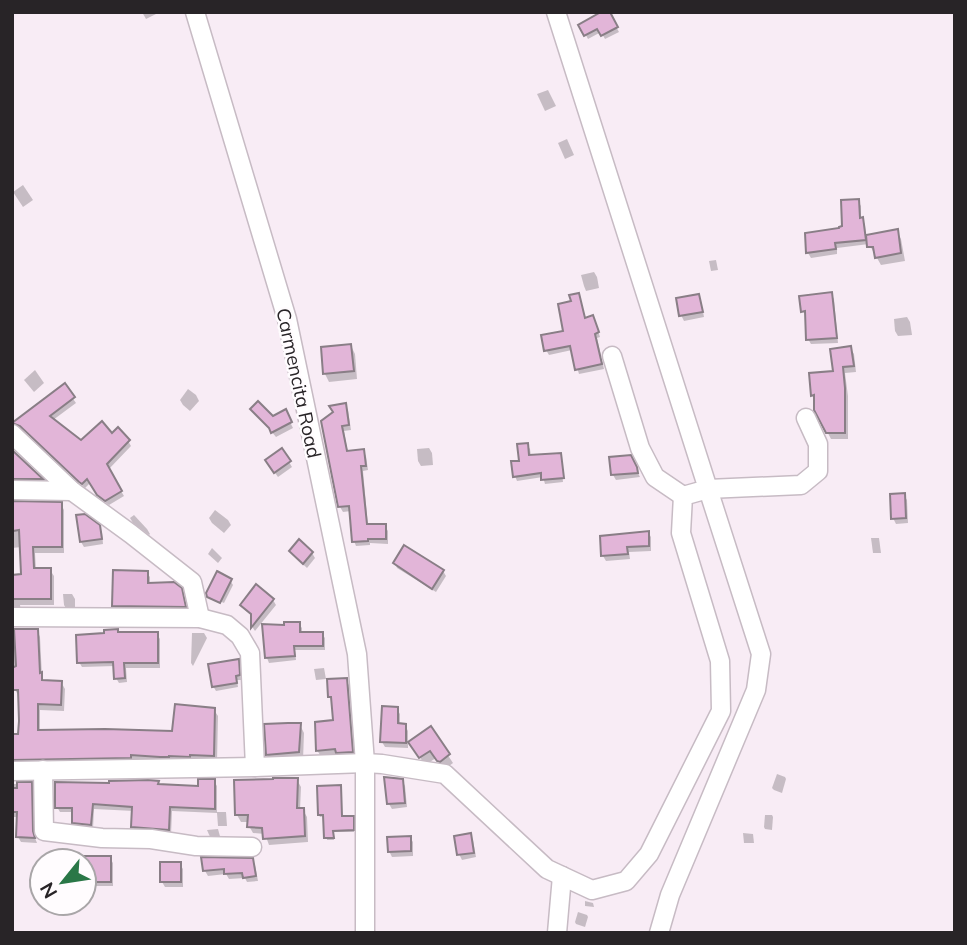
<svg xmlns="http://www.w3.org/2000/svg" width="967" height="945" viewBox="0 0 967 945" font-family="Mulish,sans-serif">
	<style>
		.shadow { fill: #0003 }
		.building { fill: #e2b5d8; stroke: #897e86; stroke-width: 2 }
		.lines { fill: none; stroke-linecap: round; stroke-linejoin: round }
		.minor-casing { stroke: #c7bbc4; stroke-width: 21 }
		.minor { stroke: #fff; stroke-width: 18 }
		.labels { text-anchor: middle; stroke-width: 5; stroke-linejoin: round; paint-order: stroke }
		.street-label { font-size: 19px; fill: #282427; stroke: #fffcfe }
	</style>
	<rect width="100%" height="100%" fill="#f8ecf5"/>
	<g class="shadow">
		<polygon points="142,12 155,12 156,14 146,19"/>
		<polygon points="608,12 619,32 605,39 601,32 588,39 581,26"/>
		<polygon points="548,90 556,106 545,111 537,94"/>
		<polygon points="567,139 574,155 565,159 558,143"/>
		<polygon points="23,185 33,200 23,207 13,192"/>
		<polygon points="858,201 861,206 861,218 865,224 866,237 897,231 901,239 905,261 881,265 869,244 837,248 837,254 811,258 808,253 807,234 841,230"/>
		<polygon points="716,260 718,270 711,271 709,261"/>
		<polygon points="594,272 597,277 599,288 586,291 584,286 581,275"/>
		<polygon points="831,294 834,299 838,343 811,344 808,339 806,316 803,311"/>
		<polygon points="578,295 585,320 595,322 600,337 597,338 604,369 579,374 572,350 549,355 546,350 566,332 573,303"/>
		<polygon points="698,296 701,301 704,317 684,321 681,315"/>
		<polygon points="907,317 910,322 912,335 898,336 895,331 894,319"/>
		<polygon points="351,346 355,354 357,379 329,382 325,374 323,348"/>
		<polygon points="850,348 854,354 856,372 845,373 848,396 848,439 831,439 816,410 816,401 812,395 835,373"/>
		<polygon points="35,370 44,383 34,392 24,380"/>
		<polygon points="64,386 76,403 53,420 81,442 112,435 128,441 131,446 108,470 124,496 109,505 102,500 91,482 85,488 84,487 24,430 17,428 14,423"/>
		<polygon points="188,389 196,395 199,401 190,411 183,405 180,400"/>
		<polygon points="345,405 348,410 351,430 344,431 348,453 363,451 366,456 368,470 363,471 368,526 385,526 388,531 388,544 370,543 370,545 356,546 354,541 351,511 343,512 340,507 323,421"/>
		<polygon points="252,409 273,418 285,412 293,428 276,437"/>
		<polygon points="527,445 530,449 531,457 560,454 563,482 545,484 543,477 517,481 515,476"/>
		<polygon points="429,448 432,453 433,465 421,466 418,461 417,449"/>
		<polygon points="12,452 42,480 44,485 12,482"/>
		<polygon points="630,457 640,477 616,480 613,475 611,459"/>
		<polygon points="289,462 292,467 278,477 270,466"/>
		<polygon points="904,495 907,500 908,523 896,524 893,518"/>
		<polygon points="12,503 61,504 64,510 64,553 35,553 36,570 50,570 54,576 54,605 20,605 21,611 12,612 12,576 23,576 22,547 12,548"/>
		<polygon points="215,510 228,520 231,525 224,533 212,523 209,518"/>
		<polygon points="134,515 147,529 150,534 149,535 133,523 130,518"/>
		<polygon points="98,526 102,532 103,544 84,547 81,542"/>
		<polygon points="648,532 651,537 651,551 629,552 630,559 606,561 603,556 602,538"/>
		<polygon points="871,538 879,538 881,553 873,553"/>
		<polygon points="299,542 312,553 315,558 307,568 294,556 291,551"/>
		<polygon points="212,548 222,558 218,563 208,554"/>
		<polygon points="395,563 443,571 446,576 436,592 397,568"/>
		<polygon points="147,573 150,577 150,585 180,590 184,595 187,611 117,610 114,606"/>
		<polygon points="230,580 233,585 224,603 208,596"/>
		<polygon points="63,594 72,594 75,599 75,611 67,610 64,605"/>
		<polygon points="273,600 276,605 255,631 253,628 253,617 245,610 242,605"/>
		<polygon points="299,624 302,628 302,633 322,634 325,638 325,650 295,650 296,660 269,663 267,658"/>
		<polygon points="37,630 40,637 42,677 44,681 61,682 65,689 64,711 40,710 40,732 174,733 214,710 218,716 217,762 12,767 12,736 20,736 19,696 15,690 14,663 12,663 12,631"/>
		<polygon points="192,633 204,633 207,638 193,666 191,663"/>
		<polygon points="119,634 157,634 160,639 160,668 126,668 127,682 119,683 116,678 115,666 82,667 79,662"/>
		<polygon points="238,661 240,666 241,680 237,680 238,687 216,691 213,686"/>
		<polygon points="324,668 326,679 316,680 314,669"/>
		<polygon points="346,680 349,685 355,757 340,757 338,754 320,755 317,750 335,722 333,702 330,696"/>
		<polygon points="397,709 400,714 400,725 405,725 408,731 408,748 385,747 382,742"/>
		<polygon points="300,725 304,733 303,760 272,763 268,755"/>
		<polygon points="430,728 453,763 445,769 436,758 425,765 415,750"/>
		<polygon points="777,774 785,777 786,779 782,793 774,790 772,788"/>
		<polygon points="297,780 301,787 300,810 303,810 307,817 308,842 269,845 265,834 253,833 249,826 250,822 241,822 237,815"/>
		<polygon points="402,780 405,786 407,807 392,809 389,804"/>
		<polygon points="214,781 217,786 217,812 226,812 227,826 218,826 217,813 172,811 171,835 136,832 133,827 134,811 94,809 93,829 76,827 73,822 74,812 60,812 57,807 111,785 158,782 159,786 200,787"/>
		<polygon points="12,784 31,784 34,789 35,838 37,843 21,842 18,837 18,817 12,817"/>
		<polygon points="318,788 342,818 354,819 354,832 333,832 334,840 327,840 325,816 320,817 319,815"/>
		<polygon points="765,815 772,815 773,817 772,830 765,829 764,827"/>
		<polygon points="218,829 221,840 211,839 207,830"/>
		<polygon points="743,833 753,834 754,843 744,843"/>
		<polygon points="470,835 473,840 476,857 462,860 459,854"/>
		<polygon points="410,837 413,842 413,856 392,857 389,851"/>
		<polygon points="68,858 110,858 113,863 113,886 89,886 84,879 84,861 68,861"/>
		<polygon points="252,860 255,865 258,881 247,882 245,878 229,879 226,874 208,876 205,871"/>
		<polygon points="180,864 183,869 183,887 165,887 162,882"/>
		<polygon points="585,901 593,903 594,907 585,906"/>
		<polygon points="578,912 587,915 588,917 585,927 576,924 575,922"/>
	</g>
	<g class="building">
		<polygon points="601,12 610,12 618,27 601,36 597,29 584,36 578,25"/>
		<polygon points="859,199 860,218 863,217 866,240 835,243 836,249 806,253 805,233 839,228 839,227 842,226 841,200"/>
		<polygon points="898,229 901,253 875,258 873,247 867,247 866,235"/>
		<polygon points="832,292 837,338 806,340 805,311 801,312 799,296"/>
		<polygon points="579,293 585,318 593,315 599,332 595,334 602,364 575,370 570,346 544,351 541,335 563,331 558,304 571,301 569,295"/>
		<polygon points="699,294 703,312 679,316 676,298"/>
		<polygon points="351,344 354,371 323,374 321,347"/>
		<polygon points="851,346 854,366 843,367 845,388 845,433 826,433 814,410 814,395 811,396 809,373 833,371 830,349"/>
		<polygon points="65,383 75,397 50,416 81,440 102,421 112,433 118,427 130,440 107,464 122,491 105,501 97,495 87,479 82,484 79,482 20,426 12,423"/>
		<polygon points="258,401 273,416 286,409 292,422 271,433 269,428 250,409"/>
		<polygon points="346,403 349,425 342,426 347,451 364,449 366,466 361,466 367,524 386,524 386,539 368,539 368,541 352,542 349,506 338,507 321,421 333,412 329,406"/>
		<polygon points="528,443 529,455 561,453 564,478 541,480 541,473 513,477 511,461 519,461 517,444"/>
		<polygon points="282,448 291,461 274,473 265,460"/>
		<polygon points="12,450 43,479 12,479"/>
		<polygon points="631,455 637,467 638,473 611,475 609,457"/>
		<polygon points="905,493 906,518 891,519 890,494"/>
		<polygon points="12,501 62,502 62,547 33,547 34,568 51,568 51,599 12,599 12,575 21,574 19,530 13,531"/>
		<polygon points="85,514 100,525 102,539 80,542 76,515"/>
		<polygon points="649,531 649,546 627,547 628,554 601,556 600,536"/>
		<polygon points="299,539 313,552 303,564 289,551"/>
		<polygon points="404,545 444,570 432,589 393,563"/>
		<polygon points="113,570 148,571 148,583 174,582 182,588 186,607 112,606"/>
		<polygon points="217,571 232,579 220,603 207,597 206,593"/>
		<polygon points="256,584 274,599 251,628 251,614 240,605"/>
		<polygon points="284,622 300,622 300,632 323,632 323,646 294,646 295,656 265,658 262,624 284,625"/>
		<polygon points="14,629 38,629 40,673 42,672 42,680 62,681 61,705 38,704 38,730 105,729 172,731 175,704 215,708 214,756 190,755 190,757 169,756 169,757 160,757 131,755 131,758 12,760 12,734 18,734 19,721 18,690 13,690 12,668 16,666"/>
		<polygon points="118,629 118,632 158,632 158,663 124,663 125,678 114,679 113,662 77,663 76,635 104,633 104,630"/>
		<polygon points="239,659 240,675 236,676 237,683 212,687 208,664"/>
		<polygon points="347,678 353,752 336,753 335,749 316,751 315,722 333,720 331,697 328,697 327,679"/>
		<polygon points="382,706 398,707 398,723 406,724 406,743 380,742"/>
		<polygon points="288,723 301,723 299,752 266,755 264,724"/>
		<polygon points="431,726 450,754 440,762 437,761 430,751 419,758 408,742"/>
		<polygon points="384,777 403,779 405,803 387,804"/>
		<polygon points="273,778 298,778 297,808 304,808 305,836 263,839 262,828 247,827 248,815 235,815 234,780 273,779"/>
		<polygon points="198,779 215,779 215,809 170,807 169,830 131,827 132,807 93,804 91,825 72,823 72,808 55,808 55,782 109,783 109,781 148,780 159,781 158,784 198,786"/>
		<polygon points="17,782 32,782 33,831 35,838 16,837 17,812 12,812 12,788 17,788"/>
		<polygon points="341,785 342,816 354,816 354,830 333,831 334,838 324,838 323,815 318,815 317,786"/>
		<polygon points="471,833 474,853 457,855 454,836"/>
		<polygon points="411,836 411,851 388,852 387,837"/>
		<rect x="84" y="856" width="27" height="26"/>
		<polygon points="201,857 253,858 256,876 243,878 242,873 224,874 224,869 203,871"/>
		<rect x="160" y="862" width="21" height="20"/>
	</g>
	<g class="lines">
		<g class="minor-casing">
			<g id="minor">
				<polyline points="195,12 287,319 357,654 365,763 365,933"/>
				<polyline points="612,356 640,448 655,477 683,496"/>
				<polyline points="12,434 72,491 131,534 192,582 200,618"/>
				<polyline points="12,490 72,491"/>
				<polyline points="12,617 200,618 227,625 240,636 250,653 255,767"/>
				<polyline points="43,770 44,831 102,838 151,839 196,846 252,847"/>
				<polyline points="12,771 255,767 365,763 382,764 445,774 547,869 592,890 626,881 649,854 721,711 720,661 681,533 683,496 708,489 556,12"/>
				<polyline points="557,933 562,876"/>
				<polyline points="659,933 670,895 756,690 761,654 708,489 801,485 818,471 818,444 806,418"/>
			</g>
		</g>
		<use href="#minor" class="minor"/>
	</g>
	<g class="labels">
		<g class="street-label">
			<text transform="translate(299 383) rotate(78)" y="7">Carmencita Road</text>
		</g>
	</g>
	<rect width="967" height="945" fill="none" stroke="#282427" stroke-width="28"/>
	<g transform="translate(63 882) rotate(240)"><circle r="33" fill="#fffcfe" stroke="#a9a6a8" stroke-width="2"/>
	<path d="M0-5L12 26L0 18L-12 26Z" fill="#2a7747"/>
	<text y="-10" font-size="19" font-weight="bold" text-anchor="middle" fill="#282427">N</text>
	</g>
</svg>
